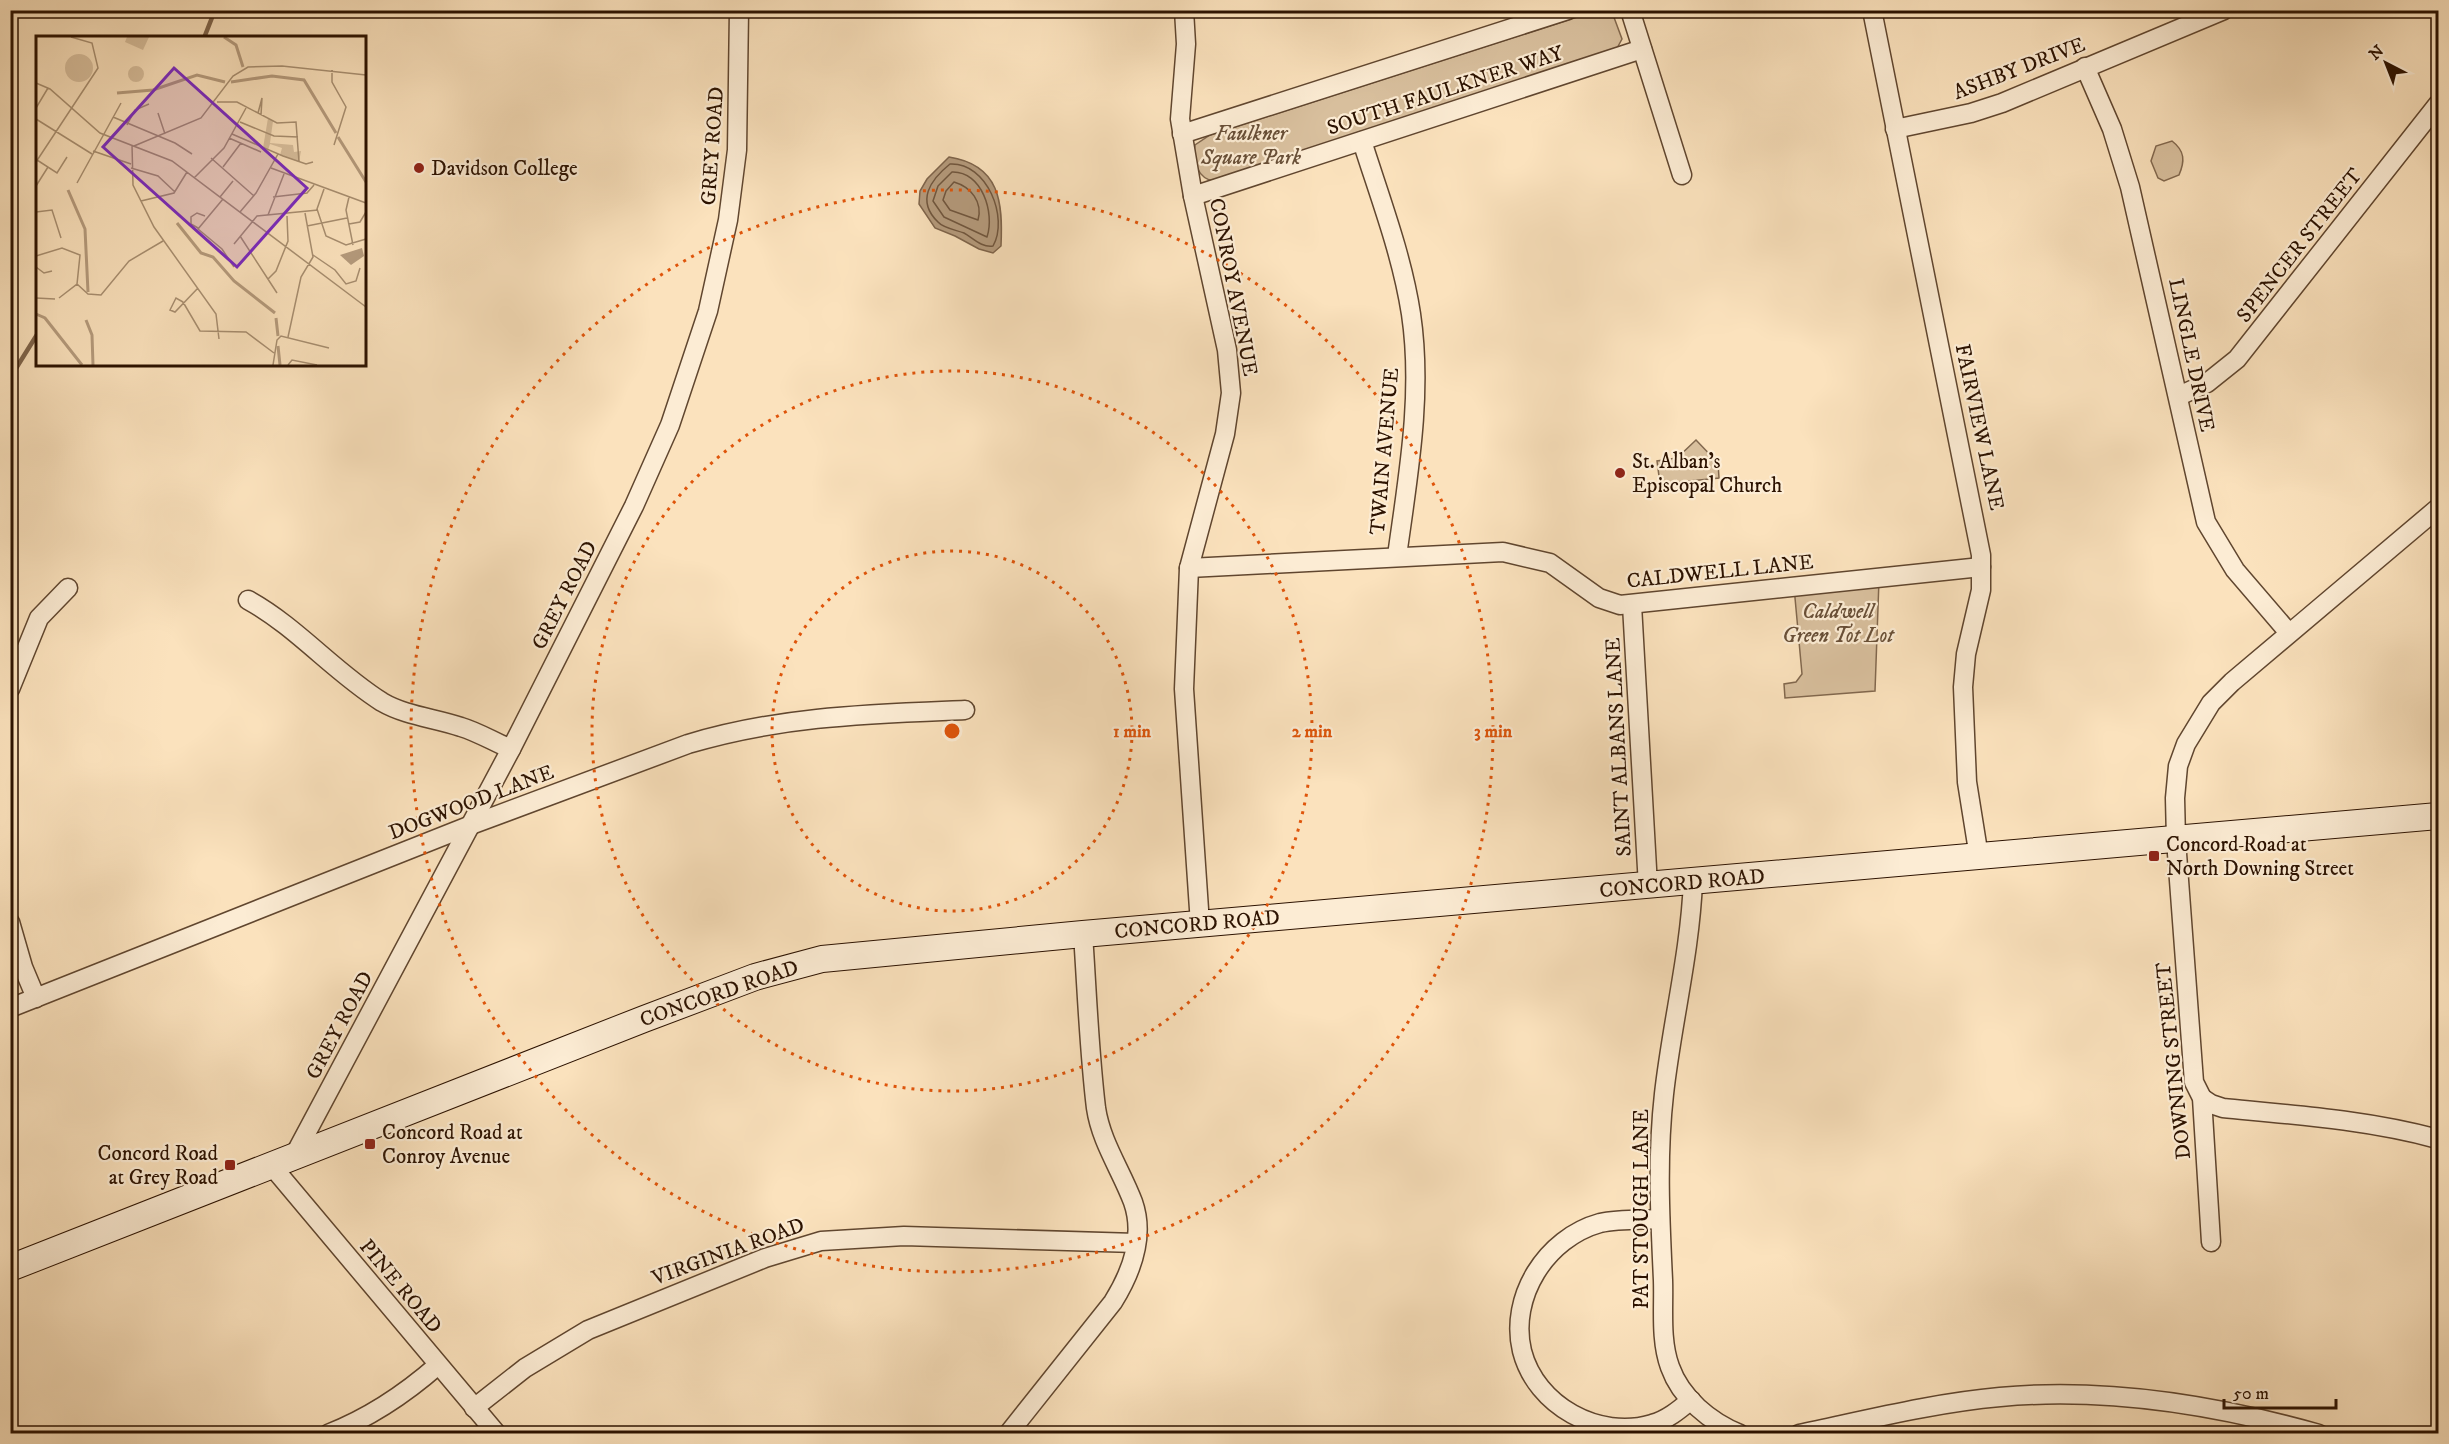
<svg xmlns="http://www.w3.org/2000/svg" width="2449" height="1444" viewBox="0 0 2449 1444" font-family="'IM FELL DW Pica',serif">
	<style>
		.green { fill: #d8bf9d; stroke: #82684e; stroke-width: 1.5 }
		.water { fill: #b59b7d; stroke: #7e644b; stroke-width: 1.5 }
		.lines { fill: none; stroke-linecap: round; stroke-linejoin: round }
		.shore { stroke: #70563e; stroke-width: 1.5 }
		.stream { stroke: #7e644b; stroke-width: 4.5 }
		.minor-casing { stroke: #60462f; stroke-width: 21 }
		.secondary-casing { stroke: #2c1200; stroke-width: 28 }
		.minor { stroke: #fcecd4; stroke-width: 18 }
		.secondary { stroke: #fcecd4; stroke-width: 26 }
		.ring { fill: none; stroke: #df550b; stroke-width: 3; stroke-dasharray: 3 6 }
		.poi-dot { fill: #8f2418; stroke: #fcecd4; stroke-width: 2 }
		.labels { text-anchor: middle; stroke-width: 4.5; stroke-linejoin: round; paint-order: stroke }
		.street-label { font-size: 21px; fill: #2c1200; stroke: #fcecd4 }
		.park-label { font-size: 21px; font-style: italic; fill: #684f37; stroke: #fcecd4 }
		.poi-label { font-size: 21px; fill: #2c1200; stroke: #fcecd4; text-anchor: start }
		.inset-river { fill: none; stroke: #b59b7d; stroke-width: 3 }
		.inset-road { fill: none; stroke: #a88f71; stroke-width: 1.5 }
		.view { fill: #7b2cbf; fill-opacity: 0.15; stroke: #7b2cbf; stroke-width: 3 }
		.inset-edge { fill: none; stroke: #2c1200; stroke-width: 3 }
		.centre { fill: #df550b; stroke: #fcecd4; stroke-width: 3 }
		.ring-label { font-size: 18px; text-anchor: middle; font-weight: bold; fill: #df550b; stroke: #fcecd4; stroke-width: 4.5; stroke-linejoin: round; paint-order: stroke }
	</style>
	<rect width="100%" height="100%" fill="#fbe2bd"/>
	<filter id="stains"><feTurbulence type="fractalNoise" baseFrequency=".00333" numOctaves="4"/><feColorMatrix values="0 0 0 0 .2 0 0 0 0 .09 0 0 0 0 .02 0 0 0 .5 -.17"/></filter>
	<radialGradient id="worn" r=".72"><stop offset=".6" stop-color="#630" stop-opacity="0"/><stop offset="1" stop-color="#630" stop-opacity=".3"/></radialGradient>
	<g class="green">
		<path d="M 1596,11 L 1612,12 L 1622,39 L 1616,50 L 1214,181 C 1198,179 1192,161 1195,145 L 1210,135 Z"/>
		<path d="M 2172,141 C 2185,151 2185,161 2179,175 L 2164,181 L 2158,178 L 2151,161 L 2156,146 Z"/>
		<polygon points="1696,440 1718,463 1719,478 1660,484 1657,461 1677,458"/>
		<polygon points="1879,580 1875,691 1785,698 1784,684 1796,682 1802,674 1794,587"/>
	</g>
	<path class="water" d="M 949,157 C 1000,165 1003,202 1001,246 L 993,253 L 979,249 L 955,236 L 935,228 L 919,204 L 920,191 L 927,179 Z"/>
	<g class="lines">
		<g class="shore">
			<path d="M 950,164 C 987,162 1009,218 993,246 C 982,248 973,238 964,233 C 956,230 943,228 938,222 C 916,201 930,180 950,164 Z"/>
			<path d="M 952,172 C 982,171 995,213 987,237 L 944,217 L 933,201 L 938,186 Z"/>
			<path d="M 954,182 C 971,187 983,202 978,220 L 950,210 L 943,200 L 946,191 Z"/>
		</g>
		<g class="stream">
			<polyline points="204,38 215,10"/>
			<polyline points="10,378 38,333"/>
		</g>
		<g class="minor-casing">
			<g id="minor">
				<polyline points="1184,10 1186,44 1180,119 1193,196 1227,350 1231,393 1225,434 1189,568 1184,689 1200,924"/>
				<polyline points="1630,10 1682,175"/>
				<polyline points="1872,10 1981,555 1981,590 1966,654 1963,687 1967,782 1979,857"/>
				<polyline points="2085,67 2112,129 2130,187 2206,522 2235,570 2289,633"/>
				<polyline points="1895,129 1971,113 2002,103 2224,10"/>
				<polyline points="1182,134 1568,10"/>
				<path d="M 1362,141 C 1380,198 1402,255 1411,314 C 1423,394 1408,476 1397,556"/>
				<polyline points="1193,196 1642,49"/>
				<polyline points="2179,396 2207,383 2237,359 2438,104"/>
				<polyline points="1189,568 1503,552 1550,563 1599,598 1620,605 1981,567"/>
				<path d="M 248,600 C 297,627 334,672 382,702 C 406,716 435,718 461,727 C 478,732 494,742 511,749"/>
				<polyline points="1632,605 1648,886"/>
				<polyline points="10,689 39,618 68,588"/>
				<path d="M 1693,881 C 1690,954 1672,1022 1664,1094 C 1657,1156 1660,1218 1663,1280 C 1664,1308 1660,1340 1670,1367 C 1681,1398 1710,1422 1740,1434"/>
				<polyline points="10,922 23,967 36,998"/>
				<path d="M 10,1008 L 471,825 L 688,744 C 781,716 869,714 965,710"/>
				<path d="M 2202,1098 L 2211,1104 L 2223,1108 C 2296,1115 2368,1120 2438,1139"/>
				<polyline points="294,1156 511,749 634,506 670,425 708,311 728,220 737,150 739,10"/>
				<polyline points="271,1165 497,1434"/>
				<path d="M 1660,1219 C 1641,1220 1619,1219 1600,1223 C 1546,1238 1509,1297 1522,1351 C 1536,1406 1599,1440 1652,1424 C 1667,1420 1679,1410 1691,1400"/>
				<polyline points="2211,1242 2202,1098 2194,1082 2176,840 2175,798 2178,766 2186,744 2211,703 2232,682 2438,508"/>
				<polyline points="474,1408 525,1368 588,1330 765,1258 821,1241 904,1236 1136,1243"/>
				<path d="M 328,1434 C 369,1418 405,1394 438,1365"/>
				<path d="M 1008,1434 L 1113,1302 C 1131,1273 1145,1236 1133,1202 C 1121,1170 1101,1142 1096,1108 C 1089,1050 1087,992 1083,934"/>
				<path d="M 1799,1434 C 1866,1420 1933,1403 2000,1397 C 2108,1387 2216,1405 2319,1434"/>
			</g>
		</g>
		<g class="secondary-casing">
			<polyline id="secondary" points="10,1268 644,1019 755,977 822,959 1083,934 2438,816"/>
		</g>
		<use href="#minor" class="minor"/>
		<use href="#secondary" class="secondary"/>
	</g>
	<g class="ring">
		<circle cx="952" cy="731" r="180"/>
		<circle cx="952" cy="731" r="360"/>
		<circle cx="952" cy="731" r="541"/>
	</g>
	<g class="poi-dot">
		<circle cx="419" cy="168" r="6"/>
		<circle cx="1620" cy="473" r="6"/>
		<rect x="2148" y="850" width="12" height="12" rx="3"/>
		<rect x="364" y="1138" width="12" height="12" rx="3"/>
		<rect x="224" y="1159" width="12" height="12" rx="3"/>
	</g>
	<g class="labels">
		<g class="street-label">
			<text transform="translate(2019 68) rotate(-21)" y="7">ASHBY DRIVE</text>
			<text transform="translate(1445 90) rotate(-18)" y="7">SOUTH FAULKNER WAY</text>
			<text transform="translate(712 146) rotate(-86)" y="7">GREY ROAD</text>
			<text transform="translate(2299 245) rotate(-52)" y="7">SPENCER STREET</text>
			<text transform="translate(1234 287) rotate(79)" y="7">CONROY AVENUE</text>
			<text transform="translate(2192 355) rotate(78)" y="7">LINGLE DRIVE</text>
			<text transform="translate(1980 427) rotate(78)" y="7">FAIRVIEW LANE</text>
			<text transform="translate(1384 451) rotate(-85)" y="7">TWAIN AVENUE</text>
			<text transform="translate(1720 571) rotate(-6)" y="7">CALDWELL LANE</text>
			<text transform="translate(564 595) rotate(-63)" y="7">GREY ROAD</text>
			<text transform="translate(1618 747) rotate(-93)" y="7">SAINT ALBANS LANE</text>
			<text transform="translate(471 802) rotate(-21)" y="7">DOGWOOD LANE</text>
			<text transform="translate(1682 883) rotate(-5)" y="7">CONCORD ROAD</text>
			<text transform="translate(1197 924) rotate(-5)" y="7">CONCORD ROAD</text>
			<text transform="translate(719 993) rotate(-19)" y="7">CONCORD ROAD</text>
			<text transform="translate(339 1025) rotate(-62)" y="7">GREY ROAD</text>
			<text transform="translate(2173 1061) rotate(-96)" y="7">DOWNING STREET</text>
			<text transform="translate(1641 1209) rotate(-90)" y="7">PAT STOUGH LANE</text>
			<text transform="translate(728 1251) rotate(-20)" y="7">VIRGINIA ROAD</text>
			<text transform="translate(401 1286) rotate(50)" y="7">PINE ROAD</text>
		</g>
		<g class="park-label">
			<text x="1251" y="140">Faulkner<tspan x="1251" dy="24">Square Park</tspan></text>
			<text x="1838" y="618">Caldwell<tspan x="1838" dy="24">Green Tot Lot</tspan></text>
		</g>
		<g class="poi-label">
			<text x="431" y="175">Davidson College</text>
			<text x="1632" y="468">St. Alban's<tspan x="1632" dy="24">Episcopal Church</tspan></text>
			<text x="2166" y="851">Concord Road at<tspan x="2166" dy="24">North Downing Street</tspan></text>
			<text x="382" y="1139">Concord Road at<tspan x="382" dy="24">Conroy Avenue</tspan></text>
			<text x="218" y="1160" text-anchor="end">Concord Road<tspan x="218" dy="24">at Grey Road</tspan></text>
		</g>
	</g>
	<g transform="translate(36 36)">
		<rect width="330" height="330" fill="#fbe2bd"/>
		<path d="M 91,1 L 113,1 L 107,14 L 89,6 ZM29 32a14 14 0 1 1 28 0a14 14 0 1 1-28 0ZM92 38a8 8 0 1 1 16 0a8 8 0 1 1-16 0ZM 232,82 L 237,85 L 234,107 L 257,109 L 258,116 L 265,115 L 263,126 L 244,119 L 246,112 L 234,108 L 232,114 L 227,112 Z" fill="#d8bf9d"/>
		<path d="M 326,212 L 328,220 L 315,229 L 304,219 Z" fill="#b59b7d"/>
		<path class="inset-river" d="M 188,1 L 200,9 L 207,31M 195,46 L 236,40 L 268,44 L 300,97M 81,57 L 117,54 L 161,39 L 189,46M 302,101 L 330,146M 32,154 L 49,193 L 52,256M 141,187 L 165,217 L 177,221 L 198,245 L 239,277M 0,278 L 9,282 L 46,329M 240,282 L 242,300M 50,284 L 56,299 L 57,329M 242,310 L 244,329"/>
		<path class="inset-road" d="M 296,34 L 296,46 L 310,71 L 298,109M 0,47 L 14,53 L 64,97 L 136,125 L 330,271M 181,66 L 201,66 L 241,87 L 260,86 L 263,126M 0,72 L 12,52M 122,77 L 129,98M 222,77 L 226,62 L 225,79M 77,81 L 139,107 L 156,118M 0,83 L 56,118M 204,86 L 238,100 L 262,101M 91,89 L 99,74 L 113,68M 196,98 L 247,120 L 270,128 L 277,126M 193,102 L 225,116M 96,109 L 97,149 L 118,191 L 180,278 L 183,303M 98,110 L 165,82 L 197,40 L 212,31 L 246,30 L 330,39M 57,115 L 95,128M 175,122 L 218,160M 1,124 L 21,137 L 31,121M 0,126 L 62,32 L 56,7 L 35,1M 187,131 L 205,107M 95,132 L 122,140 L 139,156M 235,132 L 330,167M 158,142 L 188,112 L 210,72M 41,147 L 85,67M 0,150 L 12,131M 288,153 L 281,173 L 290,200 L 310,209 L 330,203M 184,161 L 197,145M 237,161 L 271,157 L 278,149M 313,161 L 310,174 L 317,209M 187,163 L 162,193 L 186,213 L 198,231M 105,165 L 138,157 L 151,136M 0,176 L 16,174 L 25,202M 204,176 L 220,157 L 242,118M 232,179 L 248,138M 313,188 L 324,186 L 330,176M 271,190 L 311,182M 162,192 L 155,188 L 155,181 L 161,177 L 169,180M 204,200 L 241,257M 198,208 L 221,180 L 282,174M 277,219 L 299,234 L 310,248 L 320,245 L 324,232M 0,220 L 26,212 L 44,219 L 41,248 L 23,262M 0,231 L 8,237 L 16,235M 232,243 L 240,235 L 252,205 L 251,180M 41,248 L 52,258 L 65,259 L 93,225 L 127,205M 0,262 L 19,263M 147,266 L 164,295 L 210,296 L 238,317M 147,266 L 140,262 L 134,274 L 139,276 L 162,252M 252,301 L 265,241 L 277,221 L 269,177M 237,329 L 241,304 L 245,300 L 293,312M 252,329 L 256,324 L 281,329"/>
		<path class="view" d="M 138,32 L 271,152 L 201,231 L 67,111 Z"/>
		<rect width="330" height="330" class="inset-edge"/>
	</g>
	<circle cx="952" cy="731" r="9" class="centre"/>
	<g class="ring-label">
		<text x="1132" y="737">1 min</text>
		<text x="1312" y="737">2 min</text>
		<text x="1493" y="737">3 min</text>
	</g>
	<rect width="2449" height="1444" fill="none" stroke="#fbe2bd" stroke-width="36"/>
	<rect x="12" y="12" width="2425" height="1420" fill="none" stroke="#2c1200" stroke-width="3"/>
	<rect x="18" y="18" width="2413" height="1408" fill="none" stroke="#2c1200" stroke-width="1.5"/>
	<g transform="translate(2386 63) rotate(318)" stroke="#fcecd4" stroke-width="4.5" paint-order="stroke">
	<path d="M0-4.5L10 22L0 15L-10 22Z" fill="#2c1200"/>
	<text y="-9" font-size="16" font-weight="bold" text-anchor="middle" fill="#2c1200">N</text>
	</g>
	<path d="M2224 1399v9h112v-9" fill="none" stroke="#2c1200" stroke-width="3"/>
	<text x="2233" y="1399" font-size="18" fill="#2c1200" stroke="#fcecd4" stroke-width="4.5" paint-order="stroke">50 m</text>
	<rect width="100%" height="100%" filter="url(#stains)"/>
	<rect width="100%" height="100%" fill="url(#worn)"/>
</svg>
